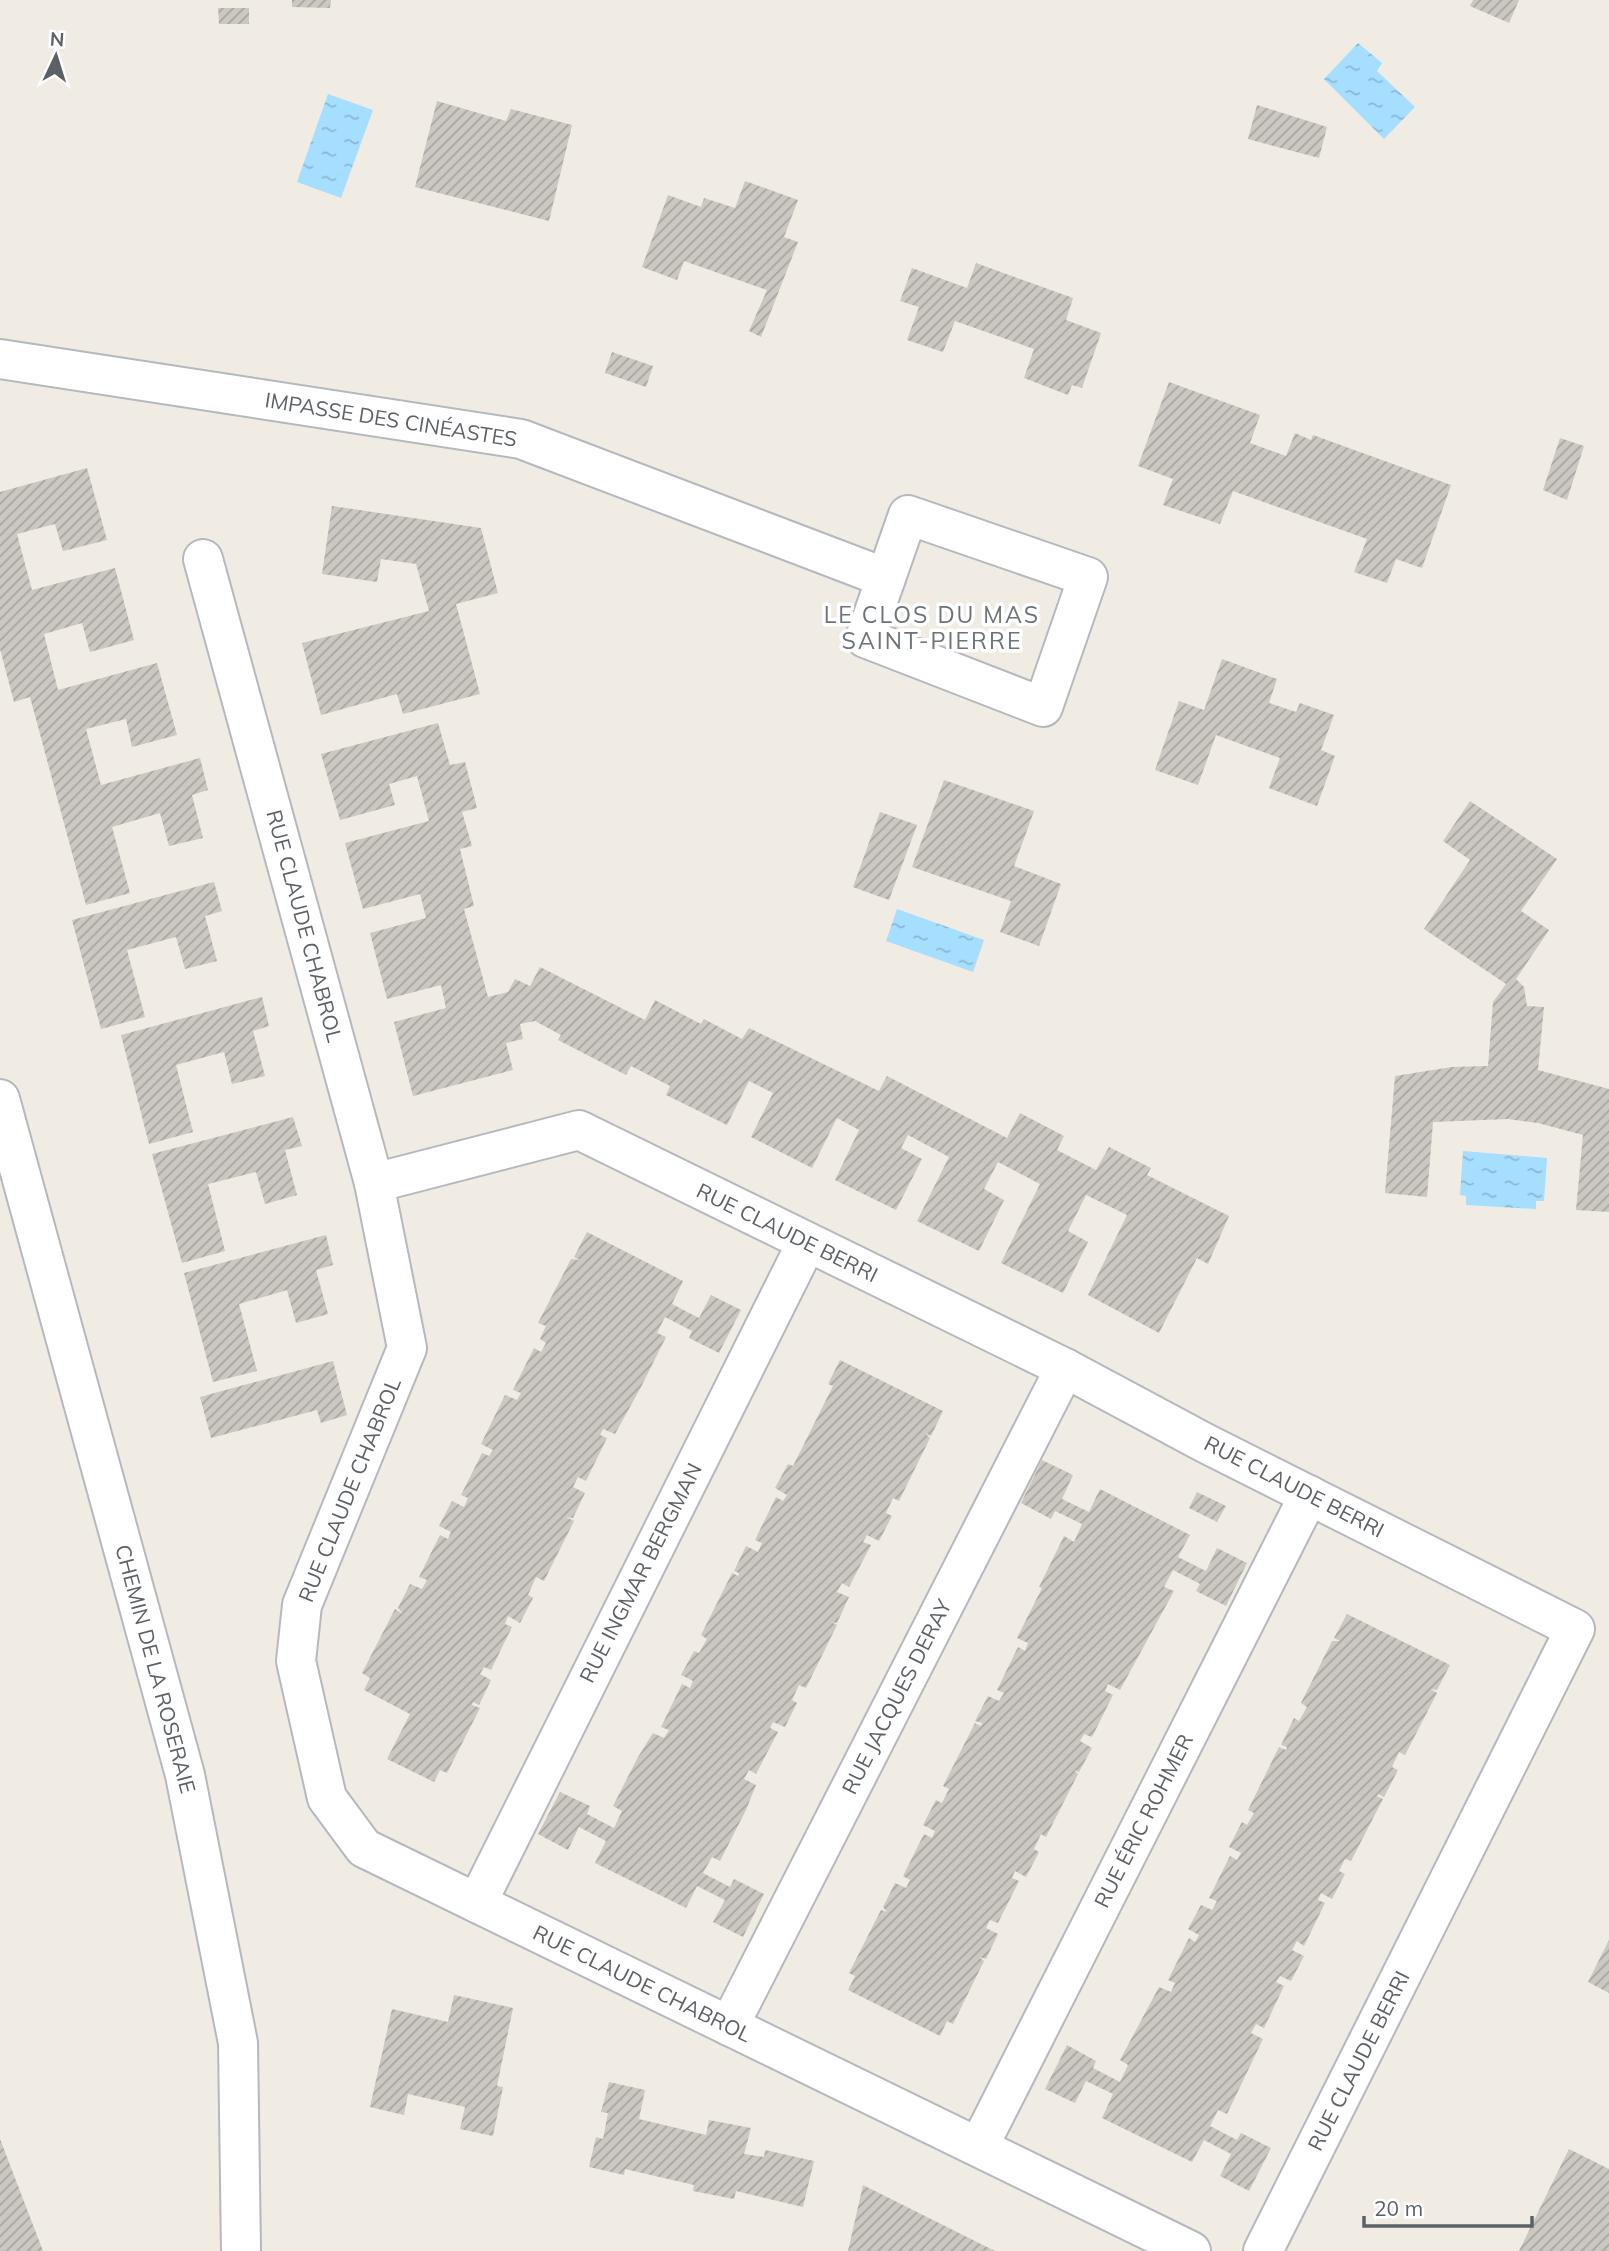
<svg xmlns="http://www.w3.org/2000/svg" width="1609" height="2251" viewBox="0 0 1609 2251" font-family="Mulish,sans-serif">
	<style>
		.water { fill: url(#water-ripples) }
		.building { fill: url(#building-hatch) }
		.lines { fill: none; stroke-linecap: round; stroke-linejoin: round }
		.minor-casing { stroke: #b5b8bc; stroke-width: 42 }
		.tertiary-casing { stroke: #b5b8bc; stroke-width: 42 }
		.minor { stroke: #fff; stroke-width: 38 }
		.tertiary { stroke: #fff; stroke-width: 38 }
		.labels { text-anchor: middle; stroke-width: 7; stroke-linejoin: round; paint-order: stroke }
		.street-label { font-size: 21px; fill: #5c6166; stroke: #fff }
		.neighbourhood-label { font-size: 23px; letter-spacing: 2px; fill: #6d7378; stroke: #fff }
	</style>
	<defs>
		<pattern id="water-ripples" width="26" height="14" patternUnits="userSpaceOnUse" patternTransform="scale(1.75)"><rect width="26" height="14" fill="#a5deff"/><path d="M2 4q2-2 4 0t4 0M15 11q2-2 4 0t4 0" fill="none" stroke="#8ab7d2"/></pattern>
		<pattern id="building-hatch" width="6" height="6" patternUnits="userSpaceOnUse" patternTransform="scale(1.75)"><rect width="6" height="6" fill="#cbc7c1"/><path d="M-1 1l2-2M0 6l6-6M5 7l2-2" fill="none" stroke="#a8a5a1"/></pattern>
	</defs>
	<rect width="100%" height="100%" fill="#f0ece4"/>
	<g class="water">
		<polygon points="1358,43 1382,63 1377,71 1415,107 1384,139 1324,79"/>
		<polygon points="328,94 373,110 341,198 297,182"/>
		<polygon points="897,909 984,940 973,972 886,941"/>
		<polygon points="1463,1151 1547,1158 1544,1201 1536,1201 1536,1209 1466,1205 1466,1196 1460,1195"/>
	</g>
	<g class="building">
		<polygon points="292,0 331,0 330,8 292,7"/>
		<polygon points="1473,0 1519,0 1509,23 1470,6"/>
		<polygon points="218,8 249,8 249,24 219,24"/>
		<polygon points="437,101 506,121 511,109 572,125 549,221 415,187"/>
		<polygon points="1257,105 1327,127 1319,158 1248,139"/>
		<polygon points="745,181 798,200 784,237 798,242 761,337 749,331 767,290 684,261 677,280 642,267 668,195 701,207 704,198 735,208"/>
		<polygon points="976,263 1073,298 1066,320 1101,333 1082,388 1072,385 1068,395 1024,378 1034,349 955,321 943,352 907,340 919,307 900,301 912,268 967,288"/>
		<polygon points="612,352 653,366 646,387 605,373"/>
		<polygon points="1169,382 1260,415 1250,443 1286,456 1295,433 1311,440 1313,435 1451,485 1422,568 1396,559 1387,583 1354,572 1367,539 1233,491 1220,524 1163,505 1173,479 1138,466"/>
		<polygon points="1560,438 1584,446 1567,500 1543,490"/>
		<polygon points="87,468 107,540 63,551 55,524 17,534 32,590 115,568 134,640 90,652 82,623 44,634 58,690 157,663 177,735 132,747 126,719 86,729 101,785 200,758 208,790 192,795 203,838 169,846 160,813 112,827 130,893 86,905 30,697 14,702 0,649 0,492"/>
		<polygon points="332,506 481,528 498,593 456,604 480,694 403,714 397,694 321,715 302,643 429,611 416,564 381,559 377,582 322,574"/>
		<polygon points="1222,659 1277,679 1269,703 1296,712 1300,703 1334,715 1321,750 1335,756 1317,806 1269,788 1280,758 1216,735 1198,785 1155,770 1179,701 1204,710"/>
		<polygon points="438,723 450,765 465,762 477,808 462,812 472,846 460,849 474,906 464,909 488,997 508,992 515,979 530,986 540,967 645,1020 655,1000 701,1024 704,1019 742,1039 749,1028 879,1091 887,1076 1007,1138 1020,1113 1064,1136 1057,1150 1096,1170 1109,1147 1151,1168 1147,1175 1229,1216 1208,1264 1197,1258 1159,1333 1088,1295 1127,1215 1086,1195 1068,1231 1088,1242 1063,1293 1001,1263 1040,1184 998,1162 984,1189 1004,1200 979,1251 917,1221 949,1157 908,1135 901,1148 922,1159 896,1210 835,1180 859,1130 837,1118 812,1168 751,1137 773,1093 749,1081 727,1125 666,1095 670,1086 631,1066 626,1075 558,1040 561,1035 535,1021 520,1024 523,1039 506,1043 513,1070 413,1096 394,1022 446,1008 441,985 387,999 370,933 426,918 420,894 363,909 345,843 429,821 417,776 389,784 395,805 340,820 321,754"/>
		<polygon points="944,780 1034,811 1014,866 1061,884 1039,946 1000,932 1011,901 912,867"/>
		<polygon points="1470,801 1557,859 1521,911 1549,930 1516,979 1524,987 1527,1006 1544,1007 1538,1070 1609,1089 1609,1212 1576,1210 1583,1135 1538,1123 1508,1119 1433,1122 1427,1197 1385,1193 1395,1076 1452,1067 1488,1066 1493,1002 1506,984 1424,929 1470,860 1443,841"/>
		<polygon points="880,812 917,825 889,900 853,887"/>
		<polygon points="214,882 222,911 205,916 217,961 185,969 176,937 127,950 145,1017 101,1029 72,920"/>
		<polygon points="262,997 269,1026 253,1031 265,1076 232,1084 224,1052 176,1065 193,1132 149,1144 121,1035"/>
		<polygon points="293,1117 302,1146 285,1150 297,1195 265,1204 256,1172 208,1184 225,1251 182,1263 152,1154"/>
		<polygon points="587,1232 683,1281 672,1304 699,1318 711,1295 741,1310 719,1353 689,1338 692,1331 665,1317 657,1333 666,1337 641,1387 615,1434 603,1429 600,1435 607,1438 586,1481 578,1477 573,1487 585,1493 573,1518 566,1517 574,1521 544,1581 536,1577 528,1595 533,1598 520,1623 508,1616 505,1624 512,1627 491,1670 484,1667 480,1674 491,1680 479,1705 473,1702 472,1705 480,1708 447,1773 440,1770 434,1782 387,1759 410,1714 364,1690 370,1678 362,1673 395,1609 403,1614 398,1608 410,1584 422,1589 427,1580 419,1577 440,1535 448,1539 451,1532 439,1526 452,1501 464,1507 468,1498 461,1495 482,1453 489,1456 493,1450 481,1444 505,1395 517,1400 521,1393 513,1390 534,1348 541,1352 546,1343 540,1339 546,1326 538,1323 571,1259 580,1260 574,1257"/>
		<polygon points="326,1235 333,1265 316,1270 328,1314 296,1323 287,1290 239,1304 257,1371 213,1382 184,1273"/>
		<polygon points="840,1360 943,1411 931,1436 925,1433 930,1438 899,1501 893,1498 886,1513 892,1516 879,1541 867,1535 863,1542 871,1545 849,1587 842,1583 837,1592 849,1597 837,1623 831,1622 837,1625 806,1688 799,1685 792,1700 797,1703 785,1727 773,1722 770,1728 778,1732 756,1774 749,1770 744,1779 756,1785 746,1810 720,1861 712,1857 703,1873 730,1887 734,1879 764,1894 743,1937 713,1922 725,1900 697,1886 686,1908 595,1863 606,1841 579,1827 568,1850 538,1834 560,1792 590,1806 587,1814 614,1828 622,1811 613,1806 638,1757 653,1733 664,1738 669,1730 661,1727 682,1684 690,1688 693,1681 681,1675 694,1651 699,1653 707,1639 701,1635 732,1573 738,1576 739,1573 734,1571 746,1546 758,1552 762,1543 755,1540 776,1497 783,1501 787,1495 775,1488 788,1464 793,1466 833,1386 828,1384"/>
		<polygon points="333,1361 347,1415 321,1423 317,1410 211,1438 200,1397"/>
		<polygon points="1042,1460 1073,1475 1062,1499 1089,1512 1100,1489 1190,1535 1178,1557 1206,1571 1217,1548 1247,1563 1226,1606 1196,1591 1200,1584 1173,1570 1164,1587 1174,1591 1120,1690 1108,1684 1105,1691 1113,1695 1092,1737 1084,1734 1080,1741 1092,1748 1079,1772 1074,1770 1078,1774 1046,1837 1041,1834 1034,1849 1039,1852 1026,1877 1015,1871 1012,1878 1019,1881 998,1923 990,1920 986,1928 998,1934 986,1959 979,1957 984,1961 953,2024 947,2021 940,2036 848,1990 855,1976 849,1973 881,1910 887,1912 883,1907 895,1883 906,1888 910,1880 903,1876 924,1834 932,1838 935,1831 923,1825 936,1800 942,1803 949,1789 943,1786 975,1723 981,1726 982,1723 975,1721 988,1696 999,1701 1004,1693 997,1690 1018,1647 1025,1651 1028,1643 1017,1638 1042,1588 1039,1587 1064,1536 1074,1542 1082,1524 1055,1511 1051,1519 1021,1503"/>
		<polygon points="1197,1492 1226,1506 1217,1522 1189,1508"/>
		<polygon points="1347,1614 1450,1665 1437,1690 1430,1689 1437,1693 1405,1755 1399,1752 1392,1767 1398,1770 1384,1797 1378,1794 1377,1796 1383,1799 1351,1861 1345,1859 1339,1871 1345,1874 1332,1899 1321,1893 1318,1900 1325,1903 1304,1946 1297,1941 1292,1950 1304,1956 1291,1981 1280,1976 1276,1982 1284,1986 1264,2028 1256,2024 1251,2033 1263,2039 1227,2114 1218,2110 1210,2126 1237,2140 1241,2133 1271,2148 1249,2191 1220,2176 1231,2154 1204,2140 1192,2162 1102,2118 1113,2094 1086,2081 1075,2103 1045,2089 1067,2045 1096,2061 1093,2068 1120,2082 1128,2065 1120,2060 1159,1987 1171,1992 1175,1983 1168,1980 1189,1938 1195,1942 1199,1935 1188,1929 1201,1905 1212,1910 1217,1901 1209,1898 1230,1856 1237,1860 1241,1853 1229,1847 1242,1822 1247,1825 1254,1813 1248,1810 1279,1747 1286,1750 1287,1747 1281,1745 1294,1718 1299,1721 1307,1707 1301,1703 1332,1641 1340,1641 1334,1638"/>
		<polygon points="1609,1940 1609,1993 1588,1982"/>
		<polygon points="454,1995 513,2008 497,2086 503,2087 493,2136 460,2129 465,2107 408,2094 404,2115 370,2107 392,2009 448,2022"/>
		<polygon points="609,2082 645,2090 639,2119 706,2135 709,2120 751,2128 744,2154 764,2157 765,2150 814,2161 803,2207 736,2191 734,2199 693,2191 694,2185 625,2169 624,2175 589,2167 596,2137 603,2139 608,2113 601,2112"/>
		<polygon points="0,2139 43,2251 0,2251"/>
		<polygon points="1569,2149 1609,2169 1609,2251 1519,2251"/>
		<polygon points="863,2185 995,2251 848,2251"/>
	</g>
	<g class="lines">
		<g class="minor-casing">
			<g id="minor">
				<polyline points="0,359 521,439 886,578"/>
				<polygon points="908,515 1088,577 1043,707 865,638"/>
				<polyline points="203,559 374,1183 407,1348 302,1605 296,1661 327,1798 364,1848 1191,2251"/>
				<polyline points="374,1183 579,1130 1065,1368 1205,1443 1575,1629 1263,2251"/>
				<polyline points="477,1903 806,1244"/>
				<polyline points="729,2026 1065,1368"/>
				<polyline points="979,2146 1309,1495"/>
			</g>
		</g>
		<g class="tertiary-casing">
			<polyline id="tertiary" points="0,1099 185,1775 238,2043 241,2251"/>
		</g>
		<use href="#minor" class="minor"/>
		<use href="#tertiary" class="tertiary"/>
	</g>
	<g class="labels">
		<g class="street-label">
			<text transform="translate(391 420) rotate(9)" y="7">IMPASSE DES CINÉASTES</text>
			<text transform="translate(304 926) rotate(75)" y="7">RUE CLAUDE CHABROL</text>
			<text transform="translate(787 1233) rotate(26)" y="7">RUE CLAUDE BERRI</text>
			<text transform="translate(1294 1487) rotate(27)" y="7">RUE CLAUDE BERRI</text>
			<text transform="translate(350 1490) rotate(-68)" y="7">RUE CLAUDE CHABROL</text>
			<text transform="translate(641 1573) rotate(-63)" y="7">RUE INGMAR BERGMAN</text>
			<text transform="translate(155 1669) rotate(75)" y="7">CHEMIN DE LA ROSERAIE</text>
			<text transform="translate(897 1697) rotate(-63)" y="7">RUE JACQUES DERAY</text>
			<text transform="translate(1144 1821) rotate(-63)" y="7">RUE ÉRIC ROHMER</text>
			<text transform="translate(642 1984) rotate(26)" y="7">RUE CLAUDE CHABROL</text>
			<text transform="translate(1359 2061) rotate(-63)" y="7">RUE CLAUDE BERRI</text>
		</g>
		<g class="neighbourhood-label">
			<text x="932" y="623">LE CLOS DU MAS<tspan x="932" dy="26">SAINT-PIERRE</tspan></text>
		</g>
	</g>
	<g transform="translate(56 56) rotate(4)" stroke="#ffffff" stroke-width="5" paint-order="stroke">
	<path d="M0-5L12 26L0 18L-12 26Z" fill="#5c6166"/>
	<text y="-10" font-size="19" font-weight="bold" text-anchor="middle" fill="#5c6166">N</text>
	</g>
	<path d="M1364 2216v10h168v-10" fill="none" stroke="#5c6166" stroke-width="3.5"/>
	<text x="1374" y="2216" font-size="21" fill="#5c6166" stroke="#ffffff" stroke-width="5" paint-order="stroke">20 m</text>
</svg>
